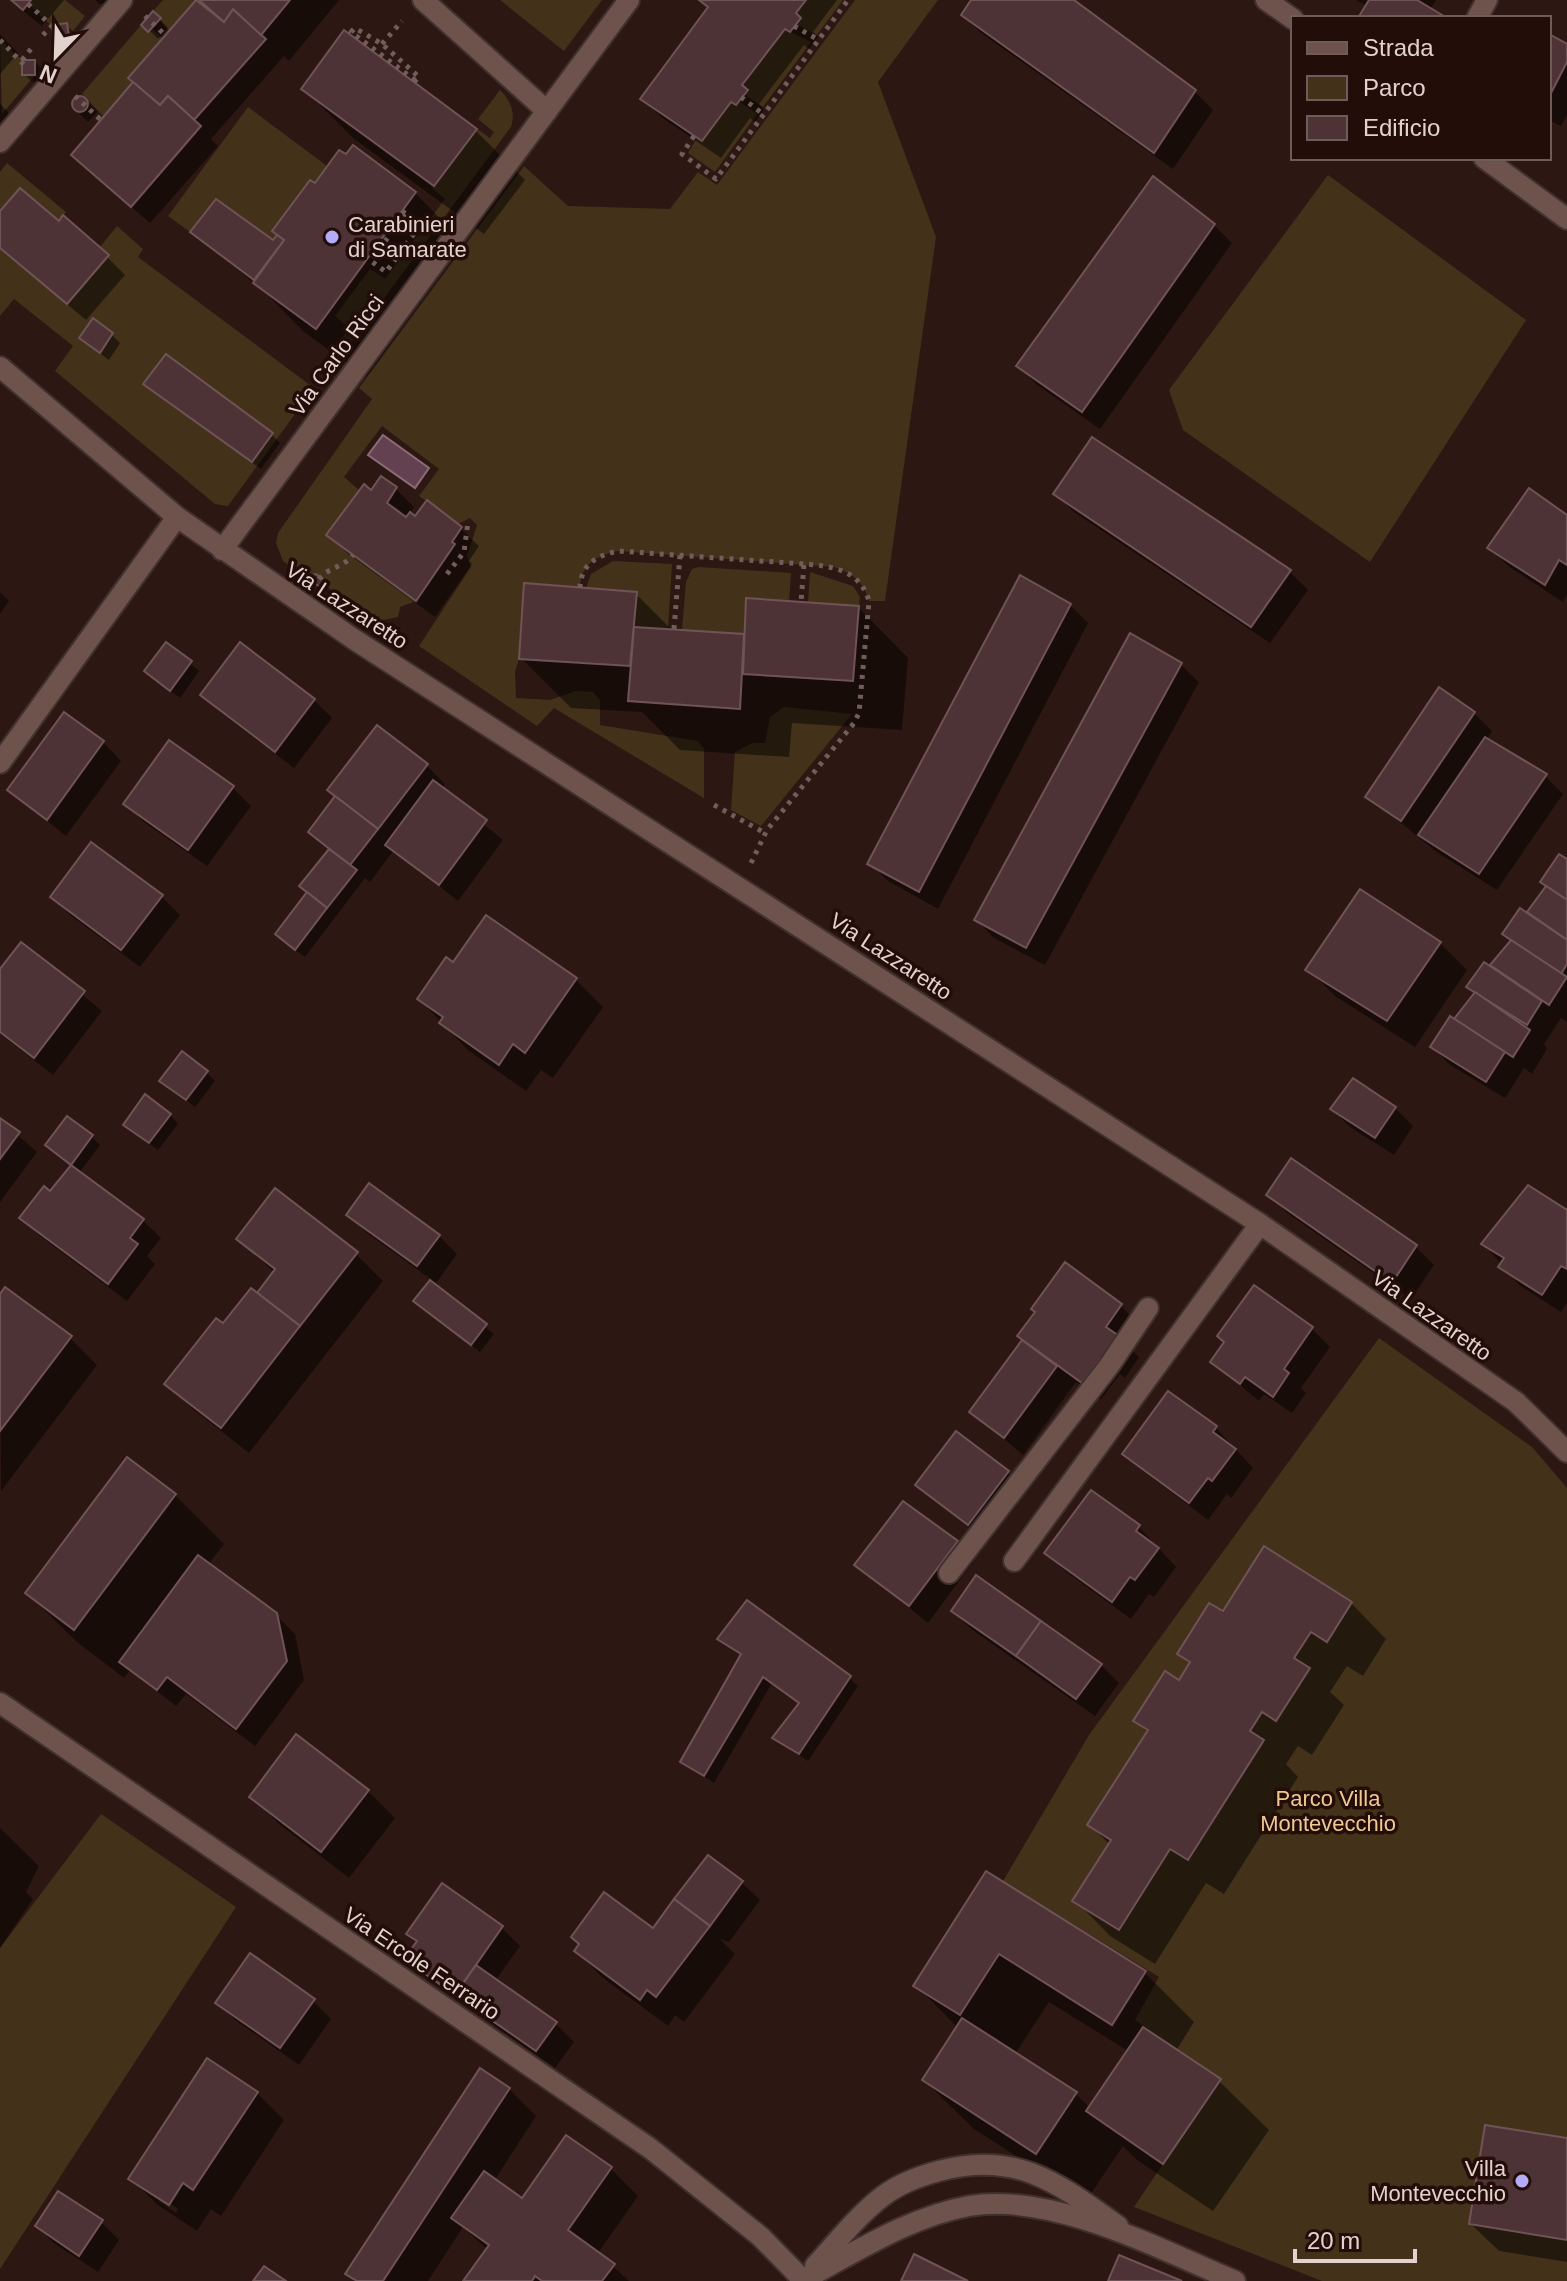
<svg xmlns="http://www.w3.org/2000/svg" width="1567" height="2281" viewBox="0 0 1567 2281" font-family="Helvetica,sans-serif">
	<style>
		.green { fill: #433219; fill-rule: evenodd }
		.water { fill: #644151; stroke: #8a6c76; stroke-width: 2 }
		.shadow { fill: #0007; fill-rule: evenodd }
		.building { fill: #4d3336; stroke: #705356; stroke-width: 2 }
		.lines { fill: none; stroke-linecap: round; stroke-linejoin: round }
		.service-casing { stroke: #41312e; stroke-width: 24 }
		.minor-casing { stroke: #41312e; stroke-width: 24 }
		.tertiary-casing { stroke: #41312e; stroke-width: 24 }
		.path { stroke: #715d59; stroke-width: 5; stroke-dasharray: 4 6; stroke-linecap: butt }
		.service { stroke: #6e534d; stroke-width: 20 }
		.minor { stroke: #6e534d; stroke-width: 20 }
		.tertiary { stroke: #6e534d; stroke-width: 20 }
		.poi-dot { fill: #b3adf9; stroke: #230d09; stroke-width: 3 }
		.labels { text-anchor: middle; stroke-width: 7; stroke-linejoin: round; paint-order: stroke }
		.poi-label { font-size: 22px; fill: #e2d2ce; stroke: #230d09; text-anchor: start }
		.street-label { font-size: 22px; fill: #e2d2ce; stroke: #230d09 }
		.park-label { font-size: 22px; fill: #efc991; stroke: #230d09 }
	</style>
	<rect width="100%" height="100%" fill="#2d1712"/>
	<g class="green">
		<polygon points="31,0 65,0 85,16 69,36 67,23 52,26 28,4"/>
		<polygon points="163,0 196,0 169,31 153,11"/>
		<polygon points="500,0 602,0 564,51"/>
		<polygon points="806,0 843,0 817,35 796,24 796,13"/>
		<path d="M 855,0 L 938,0 L 878,82 L 936,237 L 885,601 L 869,601 C 864,582 852,573 834,567 L 618,551 C 596,556 581,564 580,588 L 524,584 L 519,659 L 515,672 L 516,698 L 550,700 L 576,691 L 593,692 L 600,700 L 600,725 L 698,741 L 704,749 L 704,798 L 554,708 L 537,726 L 419,646 L 471,567 L 467,556 L 477,525 L 470,518 L 458,524 L 419,496 L 439,469 L 382,426 L 344,477 L 359,490 L 326,535 L 416,601 L 400,607 L 398,617 L 374,622 L 283,561 L 276,543 L 278,533 L 372,399 L 359,388 L 524,166 L 568,206 L 670,209 L 698,172 L 717,185 Z"/>
		<polygon points="141,25 148,32 151,28 162,38 128,77 133,82 104,117 82,94"/>
		<polygon points="785,29 811,42 763,107 744,94 747,90 742,85"/>
		<polygon points="0,40 22,60 22,74 35,75 2,114"/>
		<path d="M 500,90 C 510,100 516,112 511,127 L 339,359 L 331,353 L 349,328 L 335,316 L 370,269 L 385,279 L 445,199 L 432,188 L 477,129 L 490,138 L 494,132 L 478,119 Z"/>
		<polygon points="739,101 757,114 715,172 688,153 697,138 702,141 731,102 736,105"/>
		<polygon points="248,107 327,166 315,183 309,181 273,231 277,235 273,240 216,199 190,232 168,216"/>
		<polygon points="7,163 66,212 59,221 20,188 0,211 0,172"/>
		<polygon points="1328,175 1526,320 1370,562 1183,430 1169,390"/>
		<path d="M 117,226 L 143,249 L 138,257 L 314,388 L 228,506 L 215,504 L 55,371 L 73,346 L 14,299 L 0,316 L 0,248 L 67,303 L 108,256 L 100,247 ZM 93,319 L 113,333 L 100,352 L 80,338 ZM 166,354 L 272,433 L 252,462 L 143,384 Z"/>
		<polygon points="613,561 672,564 668,629 634,627 636,592 586,588 591,574"/>
		<polygon points="699,567 791,573 789,602 746,599 744,634 682,630 686,582 692,569"/>
		<polygon points="810,572 853,586 860,597 859,606 808,603"/>
		<polygon points="784,707 852,714 761,826 731,810 735,752 753,743 765,743 770,717"/>
		<polygon points="1379,1338 1532,1447 1567,1488 1567,2281 1322,2281 1134,2207 1220,2079 1135,2020 1159,1977 1003,1881 1089,1735"/>
		<polygon points="101,1814 236,1907 0,2269 0,1948"/>
	</g>
	<polygon class="water" points="383,435 429,468 415,488 368,455"/>
	<g class="shadow">
		<polygon points="9,0 64,0 42,26"/>
		<polygon points="95,0 108,0 109,4 99,4"/>
		<polygon points="198,0 339,0 289,61 284,56 211,139 218,146 150,223 92,173 135,82 130,78"/>
		<polygon points="701,0 837,0 813,32 818,37 809,49 804,45 759,104 764,110 755,122 750,118 721,158 661,117 643,99 709,9"/>
		<polygon points="973,0 1071,0 1195,92 1213,110 1173,169 981,33 963,15"/>
		<polygon points="1356,0 1436,0 1430,10 1443,18 1361,18 1367,6"/>
		<polygon points="154,14 168,28 158,39 144,25"/>
		<polygon points="66,25 75,33 76,44 63,45 55,37"/>
		<polygon points="345,33 476,131 525,180 484,234 353,138 304,89"/>
		<polygon points="0,34 18,53 0,74"/>
		<polygon points="1549,37 1567,46 1567,115 1561,126 1549,120"/>
		<polygon points="35,62 43,70 43,82 32,82 24,74"/>
		<polygon points="82,97 98,112 88,122 73,107"/>
		<polygon points="0,104 8,112 10,122 0,124"/>
		<polygon points="415,193 464,243 366,377 304,332 260,287 280,249 277,246 251,281 193,232 273,243 279,235"/>
		<polygon points="0,214 59,223 107,257 125,275 86,320 0,248"/>
		<polygon points="1214,225 1232,243 1100,429 1036,384 1018,366"/>
		<polygon points="111,334 120,343 109,360 90,346"/>
		<polygon points="154,392 271,434 280,443 261,469"/>
		<polygon points="1092,440 1290,572 1308,590 1270,643 1074,512 1056,494"/>
		<polygon points="396,489 414,507 409,514 415,519 460,528 479,546 469,561 472,564 435,617 347,553 329,535 372,493"/>
		<polygon points="1567,517 1567,595 1563,602 1508,566 1490,548"/>
		<polygon points="309,578 323,582 332,591 332,595"/>
		<polygon points="0,592 9,601 0,614"/>
		<polygon points="636,594 673,631 746,636 859,608 908,658 902,730 792,723 789,757 680,750 642,712 571,708 521,658"/>
		<polygon points="1070,605 1088,623 938,909 888,881 870,863"/>
		<polygon points="167,644 199,671 180,698 155,679"/>
		<polygon points="1180,664 1199,682 1045,965 994,938 976,920"/>
		<polygon points="203,695 314,700 332,718 294,768 221,713"/>
		<polygon points="1474,713 1492,731 1486,740 1545,776 1563,794 1497,890 1438,853 1368,796"/>
		<polygon points="377,728 427,766 445,784 441,789 503,840 458,901 394,850 370,882 365,878 305,957 286,943 330,851 310,832 337,797"/>
		<polygon points="103,742 121,761 66,836 9,790"/>
		<polygon points="169,743 233,788 251,806 207,866 144,822 126,804"/>
		<polygon points="91,845 162,897 180,915 140,967 70,915 52,897"/>
		<polygon points="1567,861 1567,1022 1561,1018 1544,1044 1547,1049 1532,1074 1524,1068 1505,1098 1450,1065 1432,1047 1476,994 1468,987 1512,942 1504,934 1528,915"/>
		<polygon points="1440,943 1467,970 1415,1047 1335,996 1308,969"/>
		<polygon points="21,944 102,1011 53,1075 0,1034 0,972"/>
		<polygon points="453,965 576,980 603,1007 553,1078 541,1070 526,1091 468,1050 419,999"/>
		<polygon points="206,1072 215,1081 195,1107 162,1081"/>
		<polygon points="1395,1108 1413,1126 1394,1155 1350,1127 1332,1109"/>
		<polygon points="170,1115 178,1124 158,1150 134,1133"/>
		<polygon points="0,1120 37,1152 0,1202"/>
		<polygon points="91,1136 100,1145 79,1173 142,1220 161,1238 147,1256 155,1264 127,1301 40,1236 22,1218 51,1194 72,1166 48,1145"/>
		<polygon points="1291,1161 1416,1247 1434,1265 1411,1299 1287,1213 1269,1195"/>
		<polygon points="1567,1213 1567,1303 1561,1312 1519,1285 1484,1244"/>
		<polygon points="349,1215 439,1236 457,1254 434,1286 494,1334 480,1352 416,1301 432,1280 367,1233"/>
		<polygon points="239,1239 356,1254 383,1281 249,1453 194,1410 167,1383 257,1295 275,1273"/>
		<polygon points="1065,1265 1121,1306 1139,1324 1125,1343 1139,1357 1125,1378 1120,1374 1101,1399 1076,1382 1023,1455 972,1412 1024,1340"/>
		<polygon points="1254,1288 1312,1329 1330,1347 1301,1388 1306,1393 1292,1413 1264,1394 1259,1401 1212,1362"/>
		<polygon points="0,1297 70,1338 97,1365 1,1491"/>
		<polygon points="1169,1393 1216,1428 1253,1468 1231,1498 1227,1494 1208,1520 1143,1471 1125,1453"/>
		<polygon points="1008,1473 1026,1491 987,1542 918,1485"/>
		<polygon points="175,1495 224,1544 208,1565 276,1615 295,1634 304,1680 255,1746 186,1694 176,1706 130,1670 124,1678 77,1642 27,1593"/>
		<polygon points="1139,1527 1176,1567 1154,1597 1149,1594 1131,1619 1065,1571 1047,1553"/>
		<polygon points="956,1543 974,1561 928,1623 857,1565"/>
		<polygon points="1351,1603 1386,1639 1363,1676 1347,1666 1330,1692 1344,1705 1312,1755 1298,1746 1286,1764 1298,1777 1224,1894 1206,1883 1155,1964 1110,1936 1075,1900 1110,1845 1089,1824 1148,1733 1136,1720 1180,1683 1191,1665 1179,1653 1223,1614"/>
		<polygon points="953,1611 1101,1665 1119,1683 1095,1716 971,1629"/>
		<polygon points="720,1638 849,1678 858,1686 808,1761 775,1738 800,1704 772,1683 714,1783 683,1762 742,1656"/>
		<polygon points="368,1791 395,1818 349,1878 279,1824 252,1797"/>
		<polygon points="0,1828 39,1866 26,1892 33,1899 0,1948"/>
		<path d="M 987,1873 L 1145,1973 L 1194,2022 L 1176,2051 L 1219,2081 L 1269,2130 L 1213,2211 L 1137,2160 L 1123,2146 L 1086,2201 L 974,2129 L 924,2080 L 958,2028 L 916,1985 ZM 1049,2002 L 1128,2051 L 1090,2108 L 1075,2093 L 1015,2054 Z"/>
		<polygon points="741,1882 760,1900 729,1942 720,1939 735,1954 684,2022 675,2015 668,2026 603,1978 576,1951 653,1931"/>
		<polygon points="502,1928 520,1946 495,1981 555,2023 574,2042 555,2068 425,1977 407,1959 418,1943 409,1934"/>
		<polygon points="313,2001 331,2019 299,2065 235,2020 217,2002"/>
		<polygon points="509,2089 536,2116 494,2181 522,2201 567,2137 611,2169 638,2196 598,2253 629,2281 466,2281 488,2250 463,2227 428,2281 355,2281 348,2274"/>
		<path d="M 257,2093 L 284,2120 L 221,2216 L 211,2209 L 197,2231 L 158,2205 L 130,2178 ZM 159,2196 L 178,2209 L 176,2213 L 159,2201 Z"/>
		<polygon points="1567,2140 1567,2262 1499,2251 1471,2224"/>
		<polygon points="101,2222 119,2240 98,2272 55,2244 37,2226"/>
	</g>
	<g class="building">
		<polygon points="11,0 31,0 23,10"/>
		<polygon points="196,0 224,22 233,9 266,39 194,120 168,96 160,105 128,78"/>
		<polygon points="199,0 290,0 261,35 233,9 224,22"/>
		<polygon points="806,0 796,13 801,18 790,32 785,29 742,85 748,90 736,105 731,102 702,141 640,99 708,7 699,0"/>
		<polygon points="971,0 1074,0 1196,90 1154,153 961,15"/>
		<polygon points="1369,0 1417,0 1447,18 1358,18"/>
		<polygon points="153,11 161,18 148,32 141,25"/>
		<polygon points="67,23 69,36 53,37 52,25"/>
		<polygon points="344,30 477,129 434,186 301,89"/>
		<polygon points="1549,34 1567,44 1567,62 1549,97"/>
		<rect x="22" y="60" width="13" height="15"/>
		<polygon points="133,82 160,105 168,96 201,126 131,207 71,155"/>
		<circle cx="80" cy="104" r="8"/>
		<polygon points="353,145 416,192 316,329 253,283 284,240 272,231 310,180 315,183 339,150 346,154"/>
		<polygon points="1153,176 1215,224 1082,412 1016,366"/>
		<polygon points="20,188 59,221 63,215 109,255 67,304 0,248 0,211"/>
		<polygon points="216,199 273,240 277,235 284,240 254,280 190,232"/>
		<polygon points="93,318 113,333 100,353 79,338"/>
		<polygon points="166,354 273,433 252,462 143,384"/>
		<polygon points="1092,437 1291,570 1251,627 1053,494"/>
		<polygon points="381,476 397,487 387,503 406,517 410,512 415,516 427,500 462,527 452,542 455,544 416,601 326,535 364,484 371,490"/>
		<polygon points="1529,488 1567,515 1567,565 1559,560 1545,585 1487,548"/>
		<polygon points="316,574 325,581 323,589 305,577"/>
		<polygon points="1020,575 1071,604 919,892 867,864"/>
		<polygon points="524,583 637,592 630,666 519,659"/>
		<polygon points="746,598 859,606 853,681 743,674"/>
		<polygon points="634,627 744,634 740,709 628,701"/>
		<polygon points="1130,633 1182,663 1026,948 974,920"/>
		<polygon points="166,642 192,661 170,691 144,671"/>
		<polygon points="240,642 315,699 275,752 200,695"/>
		<polygon points="1439,687 1475,712 1401,821 1365,797"/>
		<polygon points="64,712 104,741 47,820 7,790"/>
		<polygon points="377,725 428,764 378,829 327,790"/>
		<polygon points="1485,737 1547,774 1479,874 1418,835"/>
		<polygon points="169,740 234,786 188,850 123,804"/>
		<polygon points="433,780 487,820 439,885 385,845"/>
		<polygon points="335,796 378,829 350,865 308,832"/>
		<polygon points="91,842 163,895 121,950 50,897"/>
		<polygon points="329,849 357,870 327,908 299,886"/>
		<polygon points="1559,854 1567,859 1567,900 1540,882"/>
		<polygon points="1546,886 1567,900 1567,940 1527,912"/>
		<polygon points="1360,889 1441,942 1387,1021 1305,970"/>
		<polygon points="307,892 327,908 295,950 275,934"/>
		<polygon points="1520,908 1567,940 1567,964 1561,974 1502,934"/>
		<polygon points="486,915 577,978 525,1053 513,1044 499,1065 439,1023 443,1017 417,999 446,957 453,962"/>
		<polygon points="1511,940 1567,977 1549,1005 1490,965"/>
		<polygon points="21,942 85,991 34,1058 0,1032 0,969"/>
		<polygon points="1484,962 1542,1001 1527,1025 1466,987"/>
		<polygon points="1475,992 1530,1030 1513,1057 1454,1019"/>
		<polygon points="1450,1016 1505,1052 1486,1082 1430,1047"/>
		<polygon points="182,1051 208,1071 186,1100 159,1081"/>
		<polygon points="1353,1078 1396,1107 1375,1138 1330,1109"/>
		<polygon points="145,1094 171,1114 149,1143 123,1125"/>
		<polygon points="67,1116 93,1135 71,1165 45,1145"/>
		<polygon points="0,1118 20,1132 0,1159"/>
		<polygon points="1291,1158 1417,1245 1392,1283 1266,1195"/>
		<polygon points="71,1165 144,1219 130,1238 138,1244 108,1284 19,1218 44,1186 50,1191"/>
		<polygon points="369,1183 440,1235 417,1266 346,1215"/>
		<polygon points="1528,1185 1567,1210 1567,1269 1561,1266 1542,1295 1498,1267 1504,1258 1481,1244"/>
		<polygon points="275,1188 358,1252 300,1326 257,1293 275,1269 236,1239"/>
		<polygon points="1065,1262 1122,1304 1106,1327 1122,1338 1106,1361 1101,1358 1082,1383 1017,1336 1035,1312 1031,1309"/>
		<polygon points="430,1280 487,1324 471,1345 413,1301"/>
		<polygon points="1254,1285 1313,1327 1284,1369 1289,1373 1273,1397 1245,1377 1240,1384 1210,1362 1224,1342 1217,1336"/>
		<polygon points="5,1287 72,1336 0,1431 0,1294"/>
		<polygon points="251,1288 300,1326 221,1428 164,1384 216,1318 223,1323"/>
		<polygon points="1022,1340 1057,1366 1004,1438 969,1412"/>
		<polygon points="1168,1391 1217,1426 1213,1432 1236,1449 1212,1481 1208,1478 1189,1503 1122,1454"/>
		<polygon points="956,1431 1009,1471 968,1525 915,1485"/>
		<polygon points="127,1457 176,1494 74,1630 25,1593"/>
		<polygon points="1091,1490 1140,1525 1136,1531 1159,1548 1135,1580 1130,1577 1112,1602 1044,1553"/>
		<polygon points="903,1501 958,1541 909,1606 854,1565"/>
		<polygon points="1264,1546 1352,1602 1327,1642 1311,1632 1294,1658 1310,1668 1276,1721 1262,1712 1250,1731 1264,1740 1188,1860 1170,1849 1119,1930 1072,1901 1111,1840 1087,1825 1148,1730 1133,1721 1165,1671 1179,1680 1190,1662 1177,1654 1209,1603 1223,1611"/>
		<polygon points="198,1555 277,1613 287,1661 236,1729 167,1677 157,1690 119,1662"/>
		<polygon points="976,1575 1041,1621 1016,1656 951,1611"/>
		<polygon points="747,1600 851,1676 799,1754 772,1738 799,1703 763,1677 704,1776 680,1762 741,1654 717,1639"/>
		<polygon points="1041,1621 1102,1664 1076,1699 1016,1656"/>
		<polygon points="296,1734 369,1790 321,1852 249,1797"/>
		<polygon points="708,1855 743,1881 710,1926 674,1899"/>
		<polygon points="986,1871 1146,1971 1112,2025 999,1954 960,2015 913,1986"/>
		<polygon points="442,1883 503,1926 455,1995 404,1959 417,1941 406,1934"/>
		<polygon points="604,1892 653,1928 674,1899 710,1926 656,1997 647,1990 640,2000 574,1951 579,1944 571,1937"/>
		<polygon points="250,1953 315,1999 280,2048 215,2003"/>
		<polygon points="476,1965 557,2022 536,2051 455,1995"/>
		<polygon points="962,2018 1077,2092 1036,2154 922,2080"/>
		<polygon points="1143,2027 1221,2079 1163,2164 1086,2111"/>
		<polygon points="207,2058 258,2092 193,2190 183,2183 169,2205 128,2179"/>
		<polygon points="480,2068 510,2088 383,2281 357,2281 345,2274"/>
		<polygon points="1485,2125 1567,2138 1567,2240 1469,2224"/>
		<polygon points="566,2135 612,2167 568,2230 615,2264 602,2281 542,2281 535,2276 532,2281 463,2281 489,2245 451,2218 484,2171 522,2198"/>
		<polygon points="58,2191 103,2220 79,2256 35,2226"/>
		<polygon points="914,2254 968,2281 901,2281"/>
		<polygon points="1119,2255 1182,2281 1108,2281"/>
		<polygon points="264,2266 286,2281 253,2281"/>
	</g>
	<g class="lines">
		<g class="service-casing">
			<g id="service">
				<polyline points="1477,18 1487,0"/>
				<polyline points="1014,1561 1260,1224"/>
				<polyline points="949,1573 1109,1366 1148,1308"/>
			</g>
		</g>
		<g class="minor-casing">
			<g id="minor">
				<polyline points="423,0 547,111"/>
				<polyline points="0,142 122,0"/>
				<polyline points="0,367 177,517 355,640 1260,1224 1516,1402 1567,1452"/>
				<polyline points="222,550 629,0"/>
				<polyline points="0,763 177,517"/>
				<polyline points="0,1703 651,2149 761,2237 803,2280"/>
				<path d="M 815,2266 C 836,2243 858,2215 883,2196 C 899,2184 920,2176 939,2171 C 1016,2150 1058,2183 1118,2226"/>
				<path d="M 803,2280 C 856,2252 909,2217 969,2206 C 1052,2192 1159,2249 1235,2281"/>
			</g>
		</g>
		<g class="tertiary-casing">
			<g id="tertiary">
				<polyline points="1266,0 1293,19"/>
				<polyline points="1484,158 1567,219"/>
			</g>
		</g>
		<g class="path">
			<polyline points="28,4 52,26 59,26"/>
			<polyline points="145,16 165,35"/>
			<polyline points="794,26 819,40"/>
			<polyline points="43,35 52,26"/>
			<polyline points="0,40 26,67"/>
			<polyline points="382,44 402,21"/>
			<polyline points="22,60 31,49"/>
			<polyline points="414,82 419,77 382,44 355,28 351,32 416,81"/>
			<polyline points="75,96 101,120"/>
			<polyline points="741,97 763,114"/>
			<polyline points="694,136 682,154 716,179 848,0"/>
			<polyline points="402,211 421,225"/>
			<polyline points="405,214 371,261 386,272 421,224"/>
			<polyline points="447,574 464,552 468,522"/>
			<path d="M 319,579 C 329,567 344,567 353,555"/>
			<path d="M 580,588 C 581,564 596,556 618,551 L 804,564"/>
			<polyline points="674,629 680,555"/>
			<polyline points="714,805 765,833"/>
			<path d="M 751,863 L 767,830 L 854,723 L 859,713 L 869,601 C 860,570 833,566 804,564 L 801,602"/>
		</g>
		<use href="#service" class="service"/>
		<use href="#minor" class="minor"/>
		<use href="#tertiary" class="tertiary"/>
	</g>
	<g class="poi-dot">
		<circle cx="332" cy="237" r="8"/>
		<circle cx="1522" cy="2181" r="8"/>
	</g>
	<g class="labels">
		<g class="poi-label">
			<text x="348" y="232">Carabinieri<tspan x="348" dy="25">di Samarate</tspan></text>
			<text x="1506" y="2176" text-anchor="end">Villa<tspan x="1506" dy="25">Montevecchio</tspan></text>
		</g>
		<g class="street-label">
			<text transform="translate(336 355) rotate(-54)" y="8">Via Carlo Ricci</text>
			<text transform="translate(347 605) rotate(33)" y="8">Via Lazzaretto</text>
			<text transform="translate(891 956) rotate(33)" y="8">Via Lazzaretto</text>
			<text transform="translate(1432 1315) rotate(35)" y="8">Via Lazzaretto</text>
			<text transform="translate(422 1963) rotate(34)" y="8">Via Ercole Ferrario</text>
		</g>
		<g class="park-label">
			<text x="1328" y="1806">Parco Villa<tspan x="1328" dy="25">Montevecchio</tspan></text>
		</g>
	</g>
	<rect x="1291" y="16" width="260" height="144" fill="#230d09" stroke="#6f5c58" stroke-width="2"/>
	<rect x="1307" y="42" width="40" height="12" fill="#6e534d" stroke="#6f5c58" stroke-width="2"/>
	<text x="1363" y="56" font-size="24" fill="#e2d2ce">Strada</text>
	<rect x="1307" y="76" width="40" height="24" fill="#433219" stroke="#6f5c58" stroke-width="2"/>
	<text x="1363" y="96" font-size="24" fill="#e2d2ce">Parco</text>
	<rect x="1307" y="116" width="40" height="24" fill="#4d3336" stroke="#6f5c58" stroke-width="2"/>
	<text x="1363" y="136" font-size="24" fill="#e2d2ce">Edificio</text>
	<g transform="translate(56 56) rotate(203)" stroke="#230d09" stroke-width="6" paint-order="stroke">
	<path d="M0-6L14 30L0 20L-14 30Z" fill="#e2d2ce"/>
	<text y="-12" font-size="22" font-weight="bold" text-anchor="middle" fill="#e2d2ce">N</text>
	</g>
	<path d="M1295 2249v12h120v-12" fill="none" stroke="#e2d2ce" stroke-width="4"/>
	<text x="1307" y="2249" font-size="24" fill="#e2d2ce" stroke="#230d09" stroke-width="6" paint-order="stroke">20 m</text>
</svg>
